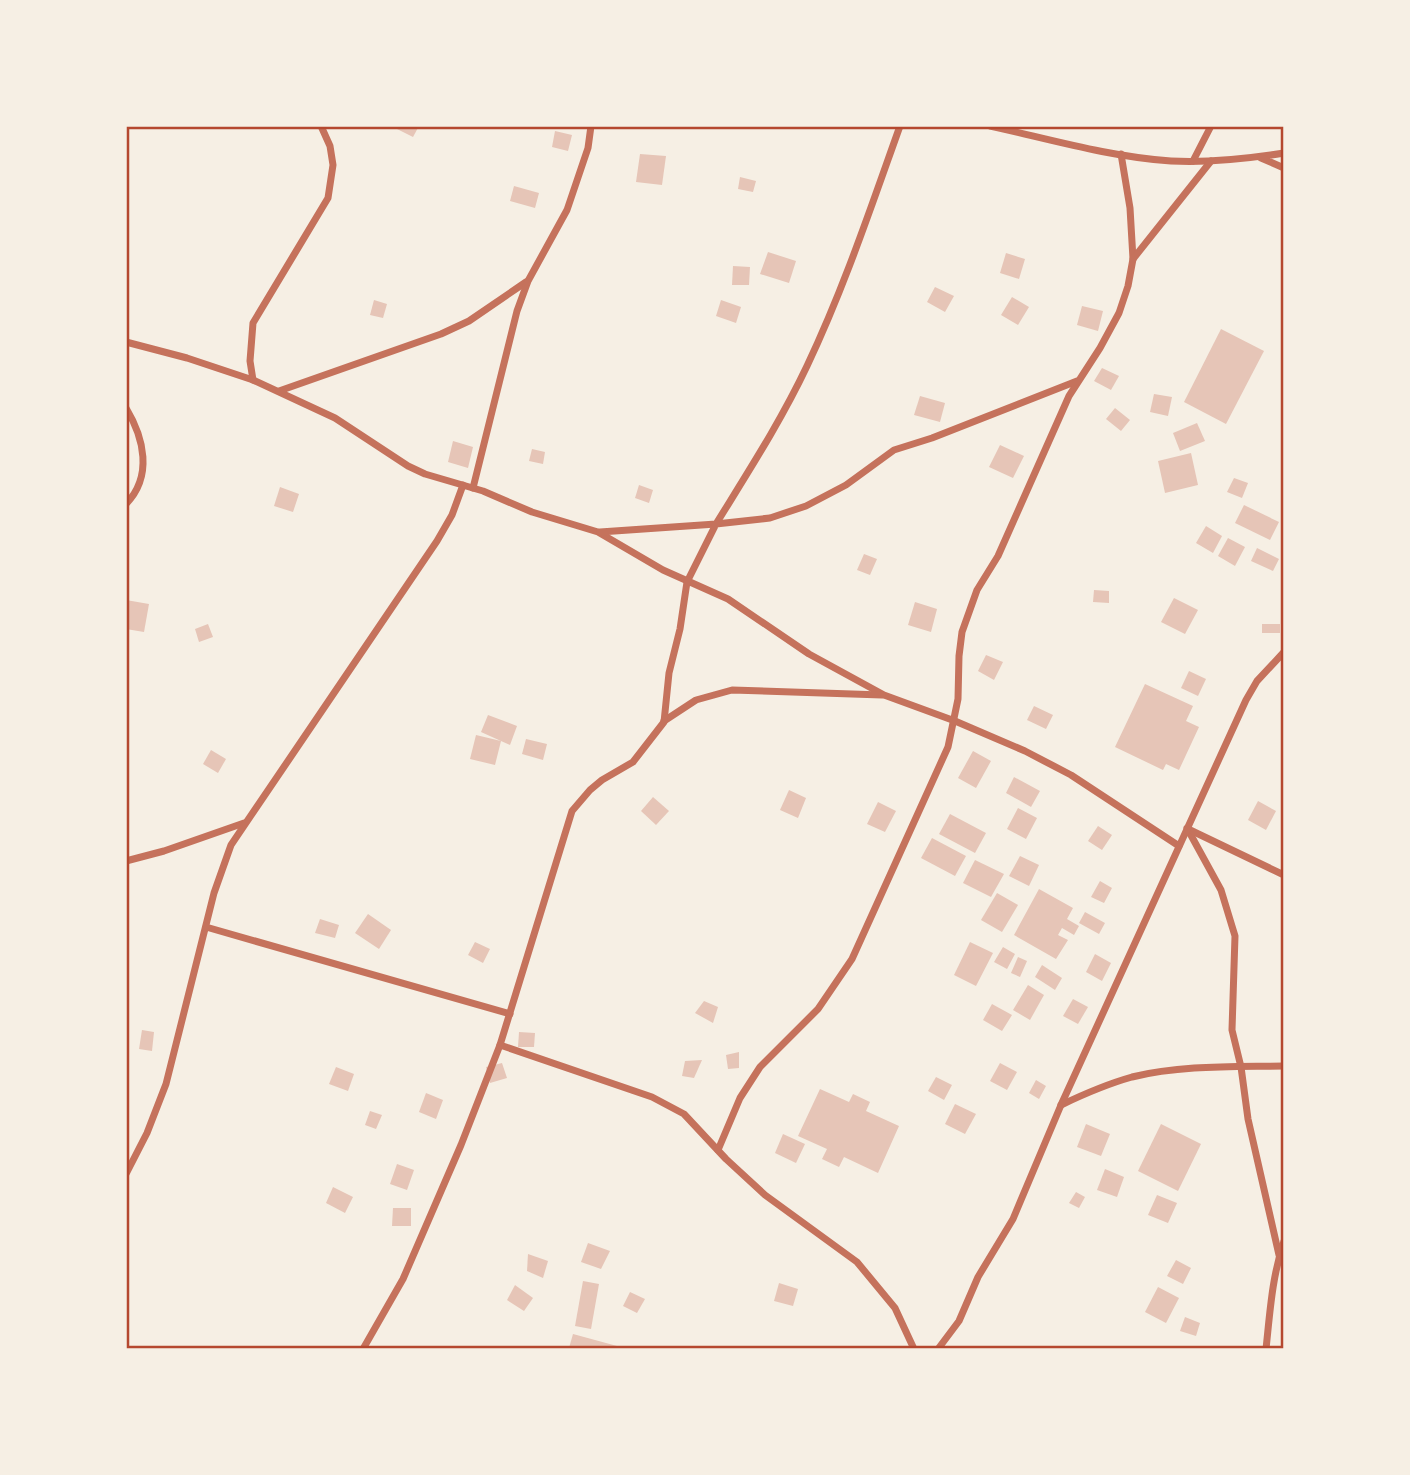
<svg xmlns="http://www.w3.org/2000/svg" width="1410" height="1475" viewBox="0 0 1410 1475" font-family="Karla,sans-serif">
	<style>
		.building { fill: #e6c5b7 }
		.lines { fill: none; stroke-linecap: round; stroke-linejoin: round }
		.minor { stroke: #c5725c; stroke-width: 7 }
		.neatline { fill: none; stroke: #b5482f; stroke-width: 2.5 }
	</style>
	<rect width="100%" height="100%" fill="#f6efe4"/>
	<g class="building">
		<polygon points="396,126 419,126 413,137 395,128"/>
		<polygon points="555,131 572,135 568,151 552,147"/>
		<polygon points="640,154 666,156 662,185 636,182"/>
		<polygon points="740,177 756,181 753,192 738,189"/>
		<polygon points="514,186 539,193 535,208 510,201"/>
		<polygon points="768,252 796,261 789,283 760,274"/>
		<polygon points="1006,253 1025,259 1019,279 1000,273"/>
		<polygon points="733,266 750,267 749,285 732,285"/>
		<polygon points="935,287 954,296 945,312 927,302"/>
		<polygon points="1012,297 1029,307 1018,325 1001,315"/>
		<polygon points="374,300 387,304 383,318 370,315"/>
		<polygon points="721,300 741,307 736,323 716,316"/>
		<polygon points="1082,306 1103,311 1098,331 1077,325"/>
		<polygon points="1221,329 1264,351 1226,424 1184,402"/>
		<polygon points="1102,368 1119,376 1111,390 1094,381"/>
		<polygon points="1154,394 1172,397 1168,416 1150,412"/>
		<polygon points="920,396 945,403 940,422 914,415"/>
		<polygon points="1115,408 1130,420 1121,431 1106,419"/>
		<polygon points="1197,423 1205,441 1180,451 1173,433"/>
		<polygon points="453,441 473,447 468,468 448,462"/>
		<polygon points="1000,445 1024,456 1013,478 989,467"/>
		<polygon points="532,449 545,452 543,464 529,461"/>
		<polygon points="1191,453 1198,485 1165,493 1158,461"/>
		<polygon points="1234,478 1248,483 1242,498 1227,492"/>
		<polygon points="639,485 653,490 649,503 635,498"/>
		<polygon points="280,487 299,494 293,512 274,506"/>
		<polygon points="1244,505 1279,522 1270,540 1235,523"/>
		<polygon points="1206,526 1222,536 1213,553 1196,543"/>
		<polygon points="1228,538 1245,547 1235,566 1218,556"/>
		<polygon points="1257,548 1279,559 1273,571 1251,561"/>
		<polygon points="864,554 877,559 870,575 857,570"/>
		<polygon points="1094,590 1109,591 1109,603 1093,602"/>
		<polygon points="1174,598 1198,610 1185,634 1161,622"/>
		<polygon points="126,600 149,604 144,632 126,629"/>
		<polygon points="915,602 937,609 931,632 908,625"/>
		<polygon points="208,624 213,637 199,642 195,629"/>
		<rect x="1262" y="624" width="18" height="9"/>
		<polygon points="986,655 1003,662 994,680 978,671"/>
		<polygon points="1189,671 1206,679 1198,696 1181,688"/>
		<polygon points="1145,684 1193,706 1186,721 1199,727 1179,770 1166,764 1163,770 1115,747"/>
		<polygon points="1034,706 1053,715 1046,729 1027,720"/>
		<polygon points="488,715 517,726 510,745 501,741 495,765 470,759 476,735 501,741 481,732"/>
		<polygon points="526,739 547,744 543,760 522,754"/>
		<polygon points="211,750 226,759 218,773 203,764"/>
		<polygon points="973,751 991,761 976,788 958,778"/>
		<polygon points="1014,777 1040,791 1031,807 1006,793"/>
		<polygon points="789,790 806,798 798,818 780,810"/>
		<polygon points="653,797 669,811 656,825 641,811"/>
		<polygon points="1258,801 1276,811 1266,830 1248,820"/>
		<polygon points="878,802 896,811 885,832 867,824"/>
		<polygon points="1018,808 1037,818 1026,839 1007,829"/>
		<polygon points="950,814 986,833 975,853 939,834"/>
		<polygon points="1098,826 1112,835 1102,850 1088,841"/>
		<polygon points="932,838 966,856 955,876 921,858"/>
		<polygon points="1020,856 1039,865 1029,886 1009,876"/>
		<polygon points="975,860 1004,874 991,897 963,883"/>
		<polygon points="1100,881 1112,888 1104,903 1091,897"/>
		<polygon points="1039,889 1073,908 1067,919 1079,926 1074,935 1062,928 1058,935 1068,940 1056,959 1014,935"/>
		<polygon points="997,893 1018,905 1002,932 981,920"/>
		<polygon points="1085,912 1105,923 1099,934 1079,923"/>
		<polygon points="368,914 391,930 379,949 355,933"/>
		<polygon points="320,919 339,925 335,938 315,933"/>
		<polygon points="475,942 490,949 483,963 468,955"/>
		<polygon points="970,942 993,953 976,986 954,975"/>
		<polygon points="1003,947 1015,954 1007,969 994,962"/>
		<polygon points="1095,954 1111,963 1102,981 1086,972"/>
		<polygon points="1018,957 1027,961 1020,977 1011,973"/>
		<polygon points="1042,965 1062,978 1055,990 1035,977"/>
		<polygon points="1028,985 1044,995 1030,1020 1013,1010"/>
		<polygon points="1073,999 1088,1007 1078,1024 1063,1016"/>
		<polygon points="704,1001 718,1007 713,1023 695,1013"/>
		<polygon points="992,1004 1012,1015 1002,1031 983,1020"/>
		<polygon points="142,1030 154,1032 152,1051 139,1049"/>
		<polygon points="519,1032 535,1033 534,1047 518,1047"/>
		<polygon points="739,1052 739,1068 728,1069 726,1055"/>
		<polygon points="702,1060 694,1078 682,1076 685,1061"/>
		<polygon points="502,1063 507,1078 490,1083 486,1067"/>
		<polygon points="1000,1063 1017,1072 1007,1090 990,1081"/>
		<polygon points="336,1067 354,1074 348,1091 329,1084"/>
		<polygon points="936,1077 952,1085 944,1100 928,1091"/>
		<polygon points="1036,1080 1046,1086 1039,1099 1029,1093"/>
		<polygon points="820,1089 849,1102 853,1094 870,1102 866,1111 899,1126 878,1173 844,1157 839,1167 822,1159 827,1149 798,1136"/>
		<polygon points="426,1093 443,1100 436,1119 419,1112"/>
		<polygon points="955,1104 976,1114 965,1134 945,1124"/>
		<polygon points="370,1111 382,1115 376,1129 365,1125"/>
		<polygon points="1086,1124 1110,1134 1101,1156 1077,1147"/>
		<polygon points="1161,1124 1201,1144 1178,1191 1138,1171"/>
		<polygon points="783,1134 805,1144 796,1163 775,1153"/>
		<polygon points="397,1164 414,1170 407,1190 390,1184"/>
		<polygon points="1105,1169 1124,1177 1117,1197 1097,1190"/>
		<polygon points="333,1187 353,1197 345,1213 326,1203"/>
		<polygon points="1076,1192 1085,1197 1079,1208 1069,1203"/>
		<polygon points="1157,1195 1177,1203 1168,1223 1148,1215"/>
		<polygon points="393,1208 411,1208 411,1226 392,1226"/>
		<polygon points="588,1243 610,1251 601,1269 581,1262"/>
		<polygon points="528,1254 548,1261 543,1278 527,1271"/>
		<polygon points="1176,1260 1191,1268 1183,1284 1167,1276"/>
		<polygon points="583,1281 599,1284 591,1329 575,1326"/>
		<polygon points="779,1283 798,1289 793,1306 774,1301"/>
		<polygon points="515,1285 533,1298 524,1311 507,1300"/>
		<polygon points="1158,1287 1179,1298 1166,1323 1145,1312"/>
		<polygon points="630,1292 645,1299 637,1313 623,1306"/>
		<polygon points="1185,1317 1200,1323 1196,1336 1180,1331"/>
		<polygon points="573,1334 617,1346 616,1349 569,1348"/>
	</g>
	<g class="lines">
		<g class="minor">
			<path d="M 990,126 C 1049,139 1110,157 1171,161 C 1209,163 1246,159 1284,153"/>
			<polyline points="1121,154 1130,208 1133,259"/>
			<polyline points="1261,158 1284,168"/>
			<polyline points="1193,161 1211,126"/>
			<polyline points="126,342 187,358 253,380 335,418 408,466 425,474 483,491 532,512 598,532 663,570 728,599 809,654 884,695 955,721 1025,751 1071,775 1179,846"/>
			<polyline points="253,380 250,361 253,323 328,198 333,165 330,146 321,126"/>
			<polyline points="279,391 441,334 469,321 526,282"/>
			<path d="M 126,408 C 144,438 153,476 126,504"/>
			<polyline points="473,488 517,311 528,281 567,210 588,148 591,126"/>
			<path d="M 600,532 L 716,524 C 748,472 781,421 807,366 C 844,288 871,207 900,126"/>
			<polyline points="664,721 696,700 732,690 882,695"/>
			<polyline points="1187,828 1221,890 1235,936 1232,1030 1241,1067 1248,1119 1279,1255"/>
			<polyline points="1188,829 1284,875"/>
			<polyline points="126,861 164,851 244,823"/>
			<polyline points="206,927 510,1014"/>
			<polyline points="500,1045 652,1097 684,1114 726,1159 765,1195 857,1262 895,1308 914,1349"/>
			<path d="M 1061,1105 C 1084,1094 1107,1084 1132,1077 C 1182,1065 1233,1067 1284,1066"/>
			<polyline points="718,1150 740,1098 760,1067 818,1009 852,959 948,747 958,699 959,656 962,632 977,590 998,556 1069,396 1100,348 1119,313 1128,286 1133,259 1211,161"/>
			<polyline points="126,1174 147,1133 166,1084 214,893 231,845 437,541 452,515 463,485"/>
			<polyline points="363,1349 403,1279 461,1145 500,1045 572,811 590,790 602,780 633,762 664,722 669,673 680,629 687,582 716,524 770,518 806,506 846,485 894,450 932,438 1077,381"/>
			<polyline points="938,1349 959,1321 978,1277 1013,1219 1061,1105 1246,700 1257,681 1284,652"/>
			<path d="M 1266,1349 C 1270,1312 1272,1277 1284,1241"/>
		</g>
	</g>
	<rect width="1410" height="1475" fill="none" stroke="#f6efe4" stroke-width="256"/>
	<rect x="128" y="128" width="1154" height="1219" class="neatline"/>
</svg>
